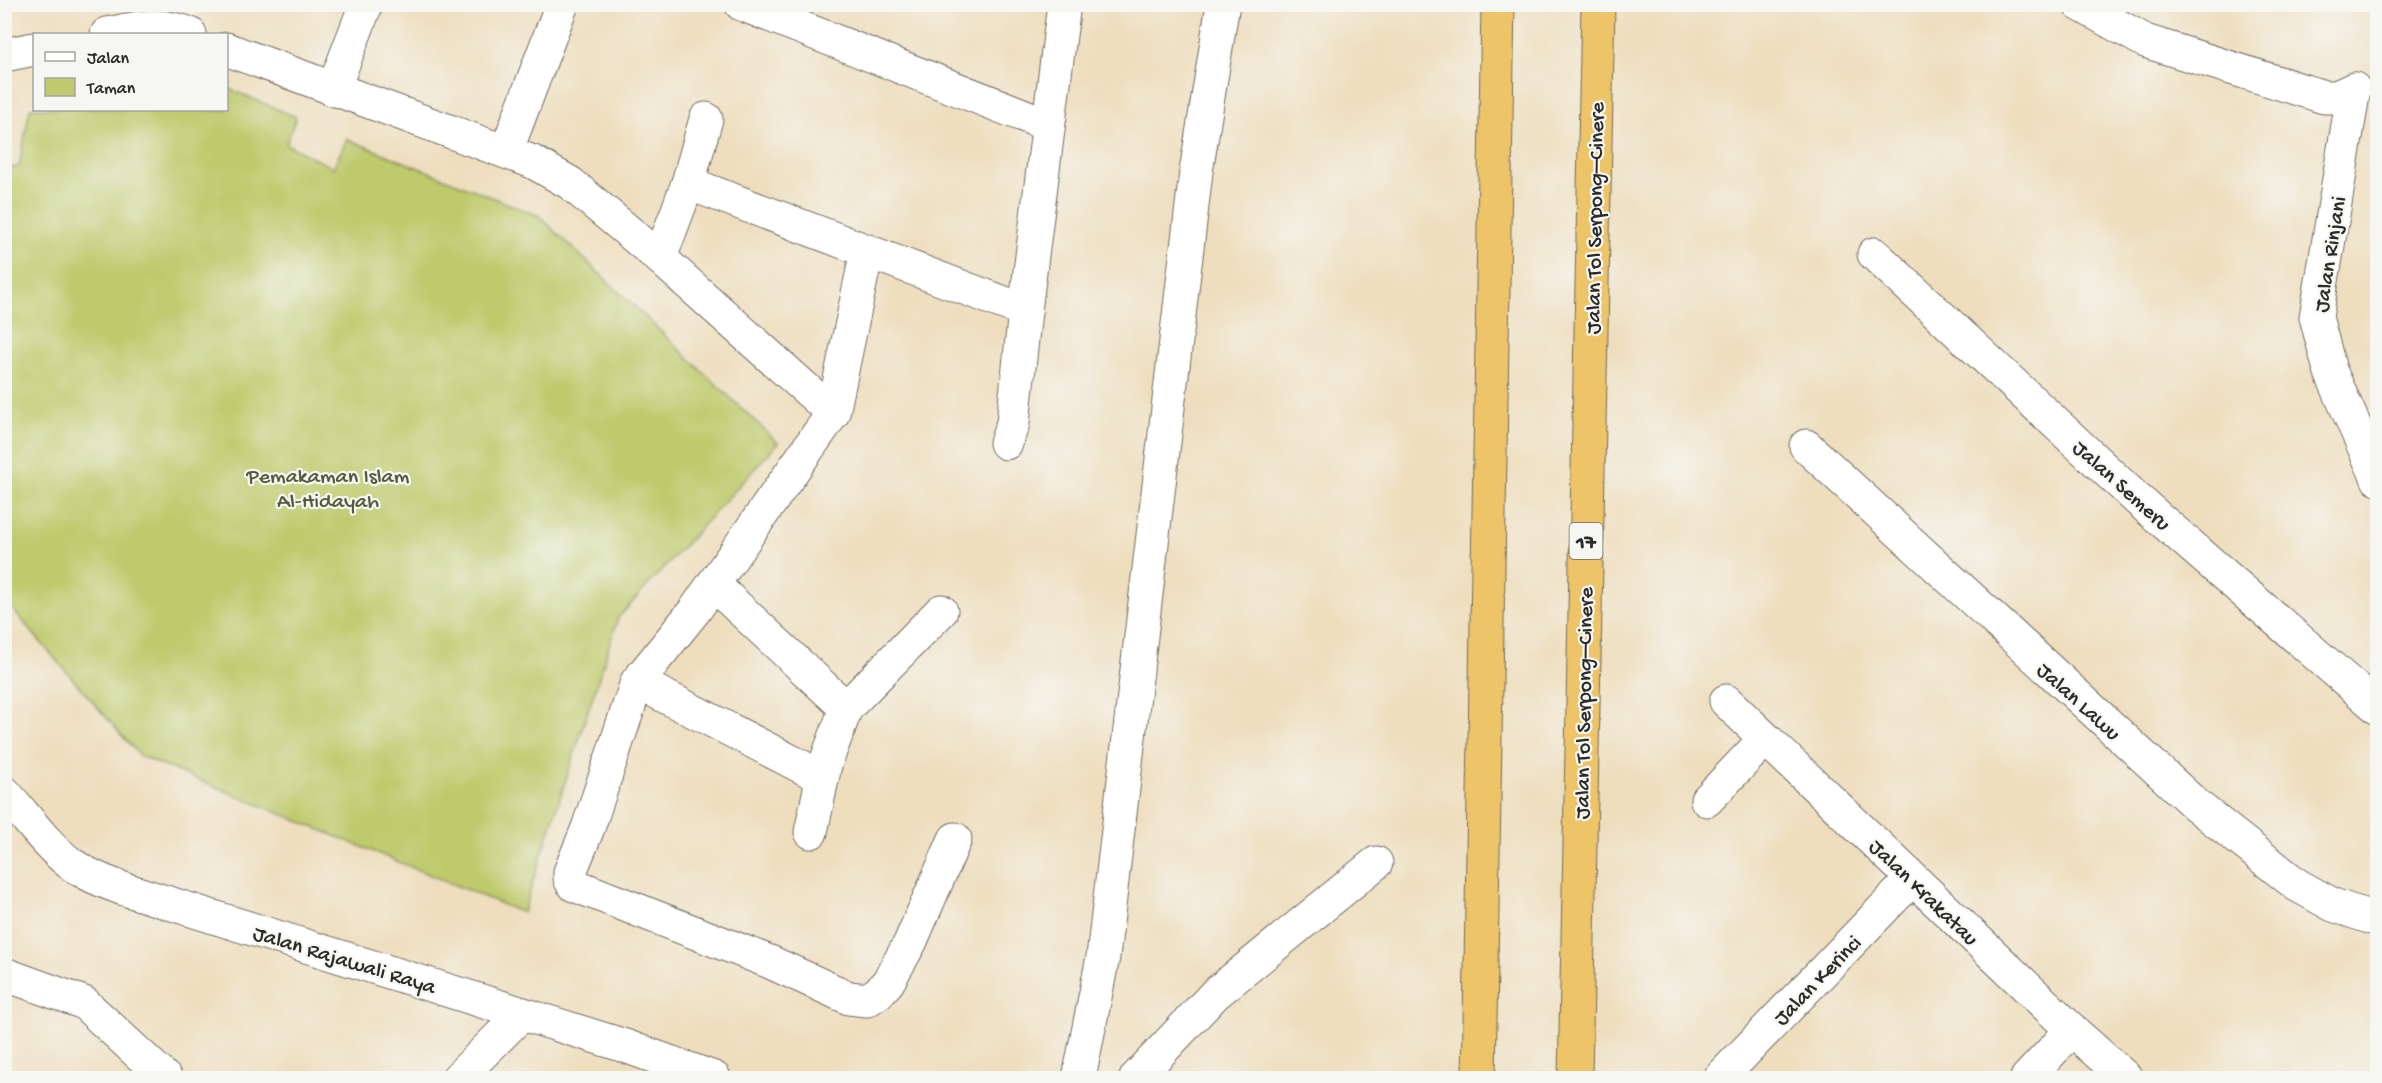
<svg xmlns="http://www.w3.org/2000/svg" width="2382" height="1083" viewBox="0 0 2382 1083" font-family="'Gochi Hand',sans-serif">
	<style>
		.green { fill: #beca6c; stroke: #747a4c; stroke-width: 1.5 }
		.lines { fill: none; stroke-linecap: round; stroke-linejoin: round }
		.minor-casing { stroke: #6f6a5e; stroke-width: 35 }
		.highway-casing { stroke: #6f6a5e; stroke-width: 35 }
		.minor { stroke: #fff; stroke-width: 33 }
		.highway { stroke: #eec469; stroke-width: 33 }
		.labels { text-anchor: middle; stroke-width: 4.5; stroke-linejoin: round; paint-order: stroke }
		.shield { fill: #f6f6f2; stroke: #686867; stroke-width: 1.5 }
		.shield-label { font-size: 21px; font-weight: bold; fill: #2b2b2b }
		.street-label { font-size: 22px; fill: #2b2b2b; stroke: #f6f6f2 }
		.park-label { font-size: 22px; fill: #575b3e; stroke: #f6f6f2 }
	</style>
	<rect width="100%" height="100%" fill="#f6f6f2"/>
	<filter id="ink" filterUnits="userSpaceOnUse"><feTurbulence type="fractalNoise" baseFrequency=".0167" numOctaves="2"/><feDisplacementMap in="SourceGraphic" scale="12" xChannelSelector="R" yChannelSelector="G"/><feConvolveMatrix kernelMatrix="1 2 1 2 8 2 1 2 1" color-interpolation-filters="sRGB"/></filter>
	<filter id="wash" filterUnits="userSpaceOnUse"><feTurbulence type="fractalNoise" baseFrequency=".008" numOctaves="4" result="noise"/><feDisplacementMap in="SourceGraphic" scale="24" xChannelSelector="R" yChannelSelector="G"/><feGaussianBlur stdDeviation="1.35" result="paint"/><feColorMatrix in="noise" values="0 0 0 0 0 0 0 0 0 0 0 0 0 0 0 0 0 1.4 0 .05"/><feComposite in="paint" operator="in"/></filter>
	<g filter="url(#wash)">
		<rect width="100%" height="100%" fill="#eedebe"/>
		<polygon class="green" points="227,88 296,117 286,144 333,168 347,139 539,216 778,443 618,618 523,913 140,756 5,601 5,168 19,167 30,108 226,110"/>
	</g>
	<g filter="url(#ink)">
		<g class="lines">
			<g class="minor-casing">
				<g id="minor">
					<polyline points="741,4 1048,125"/>
					<polyline points="2079,4 2145,41 2324,97 2336,97 2354,89"/>
					<path d="M 107,34 C 138,28 159,22 190,34"/>
					<polyline points="226,49 533,162 570,183 660,258 833,413"/>
					<polyline points="4,55 34,49"/>
					<polyline points="2354,89 2316,317 2330,370 2378,479"/>
					<polyline points="333,90 366,4"/>
					<polyline points="506,152 562,4"/>
					<polyline points="688,183 1025,311"/>
					<polyline points="867,251 833,413 695,610 637,682 588,828 570,872 570,879 574,885 770,962 849,998 867,1000 878,993 888,982 910,943 955,839"/>
					<polyline points="1874,254 2137,499 2378,708"/>
					<polyline points="660,258 688,183 706,119"/>
					<polyline points="1006,443 1013,423 1025,311 1064,4"/>
					<polyline points="1806,446 2196,805 2297,885 2333,905 2378,920"/>
					<polyline points="713,584 846,708"/>
					<polyline points="637,682 810,771 823,775"/>
					<polyline points="1726,701 2072,1030 2126,1078"/>
					<path d="M 4,792 C 26,816 46,845 71,864 C 87,875 104,882 121,888 L 625,1046 L 714,1078"/>
					<polyline points="1707,800 1765,739"/>
					<polyline points="811,832 825,765 846,708 941,611"/>
					<polyline points="4,974 84,1003 165,1078"/>
					<polyline points="458,1078 522,1014"/>
					<polyline points="1079,1078 1103,957 1196,172 1223,4"/>
					<polyline points="1136,1078 1215,994 1376,863"/>
					<polyline points="1720,1078 1912,879"/>
					<polyline points="2027,1078 2072,1030"/>
				</g>
			</g>
			<g class="highway-casing">
				<g id="highway">
					<polyline points="1479,1078 1498,4"/>
					<polyline points="1575,1078 1598,4"/>
				</g>
			</g>
			<use href="#minor" class="minor"/>
			<use href="#highway" class="highway"/>
		</g>
	</g>
	<g class="labels">
		<rect class="shield" x="1569.5" y="523" width="33" height="36" rx="4.5"/>
		<g class="shield-label">
			<text x="1586" y="548">17</text>
		</g>
		<g class="street-label">
			<text transform="translate(1593 218) rotate(-89)" y="8">Jalan Tol Serpong–Cinere</text>
			<text transform="translate(2328 254) rotate(-81)" y="8">Jalan Rinjani</text>
			<text transform="translate(2123 484) rotate(42)" y="8">Jalan Semeru</text>
			<text transform="translate(2080 700) rotate(42)" y="8">Jalan Lawu</text>
			<text transform="translate(1582 703) rotate(-89)" y="8">Jalan Tol Serpong–Cinere</text>
			<text transform="translate(1925 891) rotate(44)" y="8">Jalan Krakatau</text>
			<text transform="translate(345 958) rotate(17)" y="8">Jalan Rajawali Raya</text>
			<text transform="translate(1816 979) rotate(-46)" y="8">Jalan Kerinci</text>
		</g>
		<g class="park-label">
			<text x="328" y="482">Pemakaman Islam<tspan x="328" dy="25">Al-Hidayah</tspan></text>
		</g>
	</g>
	<rect width="2382" height="1083" fill="none" stroke="#f6f6f2" stroke-width="24"/>
	<rect x="33" y="33" width="195" height="78" fill="#f6f6f2" stroke="#a5a5a2" stroke-width="1.5"/>
	<rect x="45" y="52" width="30" height="9" fill="#ffffff" stroke="#a5a5a2" stroke-width="1.5"/>
	<text x="87" y="63" font-size="18" fill="#2b2b2b">Jalan</text>
	<rect x="45" y="78" width="30" height="18" fill="#beca6c" stroke="#a5a5a2" stroke-width="1.5"/>
	<text x="87" y="93" font-size="18" fill="#2b2b2b">Taman</text>
</svg>
